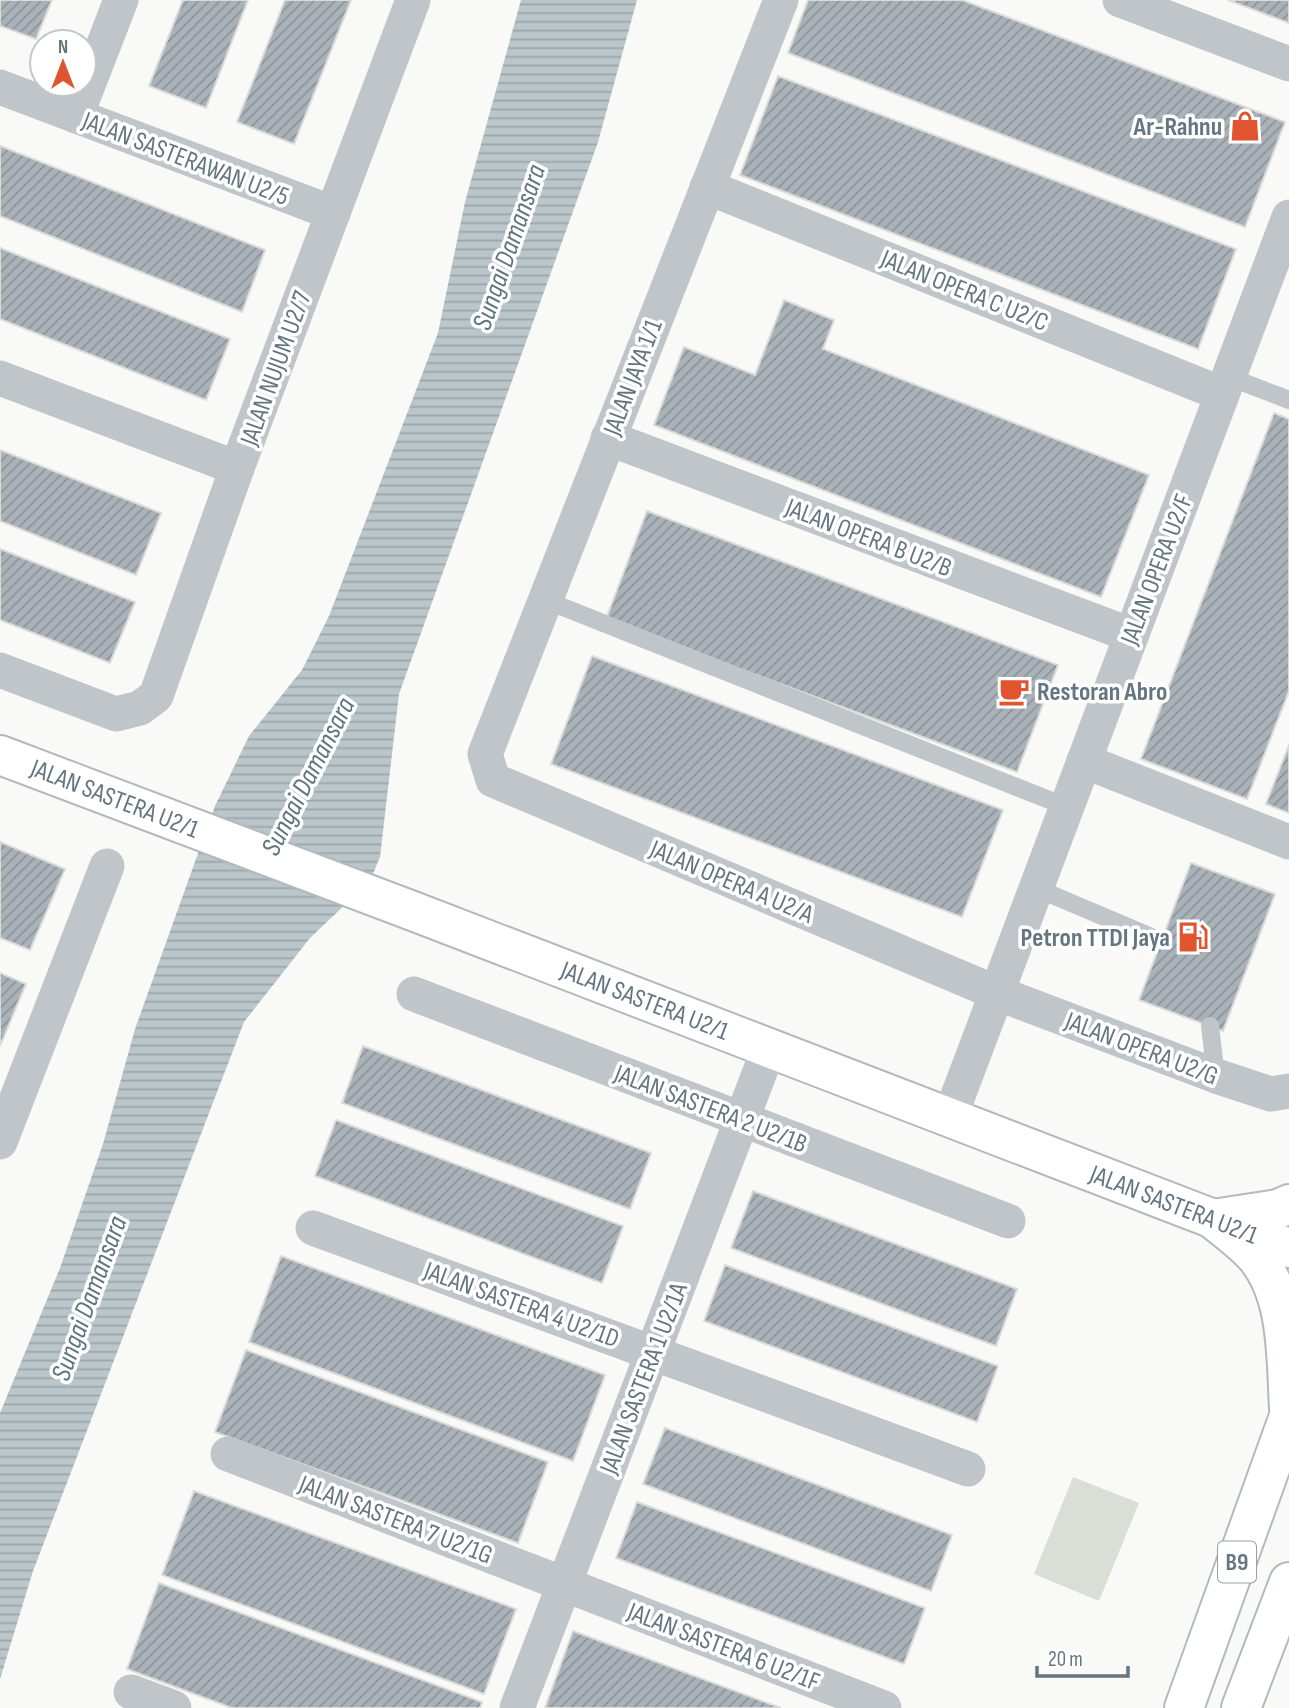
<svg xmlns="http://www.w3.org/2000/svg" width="1289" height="1708" viewBox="0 0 1289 1708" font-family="'Sofia Sans Condensed',sans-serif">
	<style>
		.park { fill: #d9ded6 }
		.water { fill: url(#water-rules) }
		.building { fill: url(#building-hatch); stroke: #dbdbd9; stroke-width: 2 }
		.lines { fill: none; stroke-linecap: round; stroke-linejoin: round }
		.secondary-casing { stroke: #b3b9bd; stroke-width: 42 }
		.primary-casing { stroke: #b4b9bd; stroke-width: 42 }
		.lane { stroke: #c0c5c9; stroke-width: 18 }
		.street { stroke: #c0c5c9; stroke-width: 35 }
		.secondary { stroke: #fff; stroke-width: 38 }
		.primary { stroke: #fff; stroke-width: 38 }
		.labels { text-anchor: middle; stroke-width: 7; stroke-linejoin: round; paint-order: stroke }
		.shield { fill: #fff; stroke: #939fa7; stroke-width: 2 }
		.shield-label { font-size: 24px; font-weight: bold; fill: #657681 }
		.poi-label { font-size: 26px; font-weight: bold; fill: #657681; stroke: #fff; text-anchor: end }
		.street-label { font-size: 26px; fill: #657681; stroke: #fff }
		.water-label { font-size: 28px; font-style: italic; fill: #60757c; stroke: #fff }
	</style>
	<defs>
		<pattern id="water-rules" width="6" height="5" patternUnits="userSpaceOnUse" patternTransform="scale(1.75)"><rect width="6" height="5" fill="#bac6ca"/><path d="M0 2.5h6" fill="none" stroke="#9ba5a9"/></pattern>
		<pattern id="building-hatch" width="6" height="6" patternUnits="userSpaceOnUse" patternTransform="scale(1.75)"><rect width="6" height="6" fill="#a9b2b8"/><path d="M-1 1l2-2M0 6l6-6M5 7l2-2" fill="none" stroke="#8d959b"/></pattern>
	</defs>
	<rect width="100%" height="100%" fill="#f9f9f7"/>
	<polygon class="park" points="1073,1477 1139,1503 1099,1601 1034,1574"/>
	<polygon class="water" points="521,0 637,0 598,142 399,694 380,857 370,881 310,938 244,1022 33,1571 0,1679 0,1413 60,1268 103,1144 135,1029 215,806 249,736 302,670 329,616 438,333 465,202"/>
	<g class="building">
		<polygon points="0,0 52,0 36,39 0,26"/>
		<polygon points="183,0 248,0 206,108 149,86"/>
		<polygon points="285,0 351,0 294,144 237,122"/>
		<polygon points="808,0 962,0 1285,122 1245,227 788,53"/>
		<polygon points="1228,0 1289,0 1289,23"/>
		<polygon points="778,76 1236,249 1198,349 740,175"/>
		<polygon points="0,146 265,250 242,312 0,216"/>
		<polygon points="0,248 230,339 206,400 0,319"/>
		<polygon points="784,300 834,320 823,349 1149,475 1101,597 654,425 684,347 755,375"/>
		<polygon points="1274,413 1289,419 1289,691 1247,799 1141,759"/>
		<polygon points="0,450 161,513 136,575 0,521"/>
		<polygon points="647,511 1058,665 1017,772 606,619"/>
		<polygon points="0,549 135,602 110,663 0,620"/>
		<polygon points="592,656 1003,810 962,917 551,764"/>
		<polygon points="1289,745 1289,813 1266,804"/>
		<polygon points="0,842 65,869 30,950 0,938"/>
		<polygon points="1191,863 1275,894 1223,1031 1139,1000"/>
		<polygon points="0,973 26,984 0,1046"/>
		<polygon points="363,1046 651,1153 630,1209 342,1103"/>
		<polygon points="336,1120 623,1226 602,1283 315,1176"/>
		<polygon points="753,1191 1017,1289 996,1346 731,1248"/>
		<polygon points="281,1256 605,1375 573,1461 249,1342"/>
		<polygon points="725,1265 998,1366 977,1422 704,1321"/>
		<polygon points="246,1350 548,1462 518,1543 215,1432"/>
		<polygon points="665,1428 952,1535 931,1591 643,1484"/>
		<polygon points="194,1491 516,1609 484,1694 162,1575"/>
		<polygon points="637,1502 925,1608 904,1664 616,1558"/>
		<polygon points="159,1583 482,1702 480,1708 232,1708 127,1669"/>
		<polygon points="573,1631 781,1708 545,1708"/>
	</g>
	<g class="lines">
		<g class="secondary-casing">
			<polyline id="secondary" points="0,755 418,913 1289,1248"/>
		</g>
		<g class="primary-casing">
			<g id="primary">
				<path d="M 1213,1219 C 1227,1231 1245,1243 1257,1258 C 1289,1298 1286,1359 1289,1408"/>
				<polyline points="1213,1219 1278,1209 1289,1204"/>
				<polyline points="1184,1708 1289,1416"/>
				<polyline points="1241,1708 1289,1582"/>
			</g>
		</g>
		<g class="lane">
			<polyline points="1229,377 1289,400"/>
			<polyline points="545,600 1067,807"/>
			<polyline points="1036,888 1161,941"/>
			<polyline points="1210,1026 1216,1076"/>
		</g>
		<g class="street">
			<polyline points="781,0 485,754 493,780 997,993 1216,1076 1271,1094 1289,1091"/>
			<polyline points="1120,0 1289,64"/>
			<polyline points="0,87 333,213"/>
			<polyline points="76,116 121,0"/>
			<polyline points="707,187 1222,394"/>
			<polyline points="0,378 237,468"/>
			<polyline points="608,438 1131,635"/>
			<polyline points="0,670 116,714 140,708 156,696 237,468 413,0"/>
			<polyline points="1084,761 1289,842"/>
			<polyline points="414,994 1008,1221"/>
			<polyline points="950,1117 1289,217"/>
			<polyline points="0,1142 107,866"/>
			<polyline points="313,1228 968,1469"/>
			<polyline points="228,1454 884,1708"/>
			<polyline points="131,1692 174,1708"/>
			<polyline points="517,1708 769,1048"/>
		</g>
		<use href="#secondary" class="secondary"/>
		<use href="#primary" class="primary"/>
	</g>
	<defs>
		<g id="shop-bare" transform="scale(2.415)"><path d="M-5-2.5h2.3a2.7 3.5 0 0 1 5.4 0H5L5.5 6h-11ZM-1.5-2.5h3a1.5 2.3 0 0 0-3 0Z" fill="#e05430" stroke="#fff" stroke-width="2.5" paint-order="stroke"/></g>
		<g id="cafe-bare" transform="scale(2.415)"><path d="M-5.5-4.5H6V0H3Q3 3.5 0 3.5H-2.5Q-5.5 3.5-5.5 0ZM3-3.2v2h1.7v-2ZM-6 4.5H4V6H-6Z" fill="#e05430" stroke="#fff" stroke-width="2.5" paint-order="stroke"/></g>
		<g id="fuel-bare" transform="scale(2.415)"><path d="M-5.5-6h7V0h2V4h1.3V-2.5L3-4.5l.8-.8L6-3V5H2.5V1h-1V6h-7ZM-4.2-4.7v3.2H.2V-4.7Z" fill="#e05430" stroke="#fff" stroke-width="2.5" paint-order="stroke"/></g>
	</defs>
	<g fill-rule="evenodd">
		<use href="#shop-bare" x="1245" y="126"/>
		<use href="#cafe-bare" x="1014" y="691"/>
		<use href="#fuel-bare" x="1193" y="937"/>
	</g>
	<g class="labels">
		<rect class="shield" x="1218" y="1541.5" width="38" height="41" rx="5"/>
		<g class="shield-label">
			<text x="1237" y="1570">B9</text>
		</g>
		<g class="poi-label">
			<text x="1222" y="135">Ar-Rahnu</text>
			<text x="1037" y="700" text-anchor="start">Restoran Abro</text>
			<text x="1170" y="946">Petron TTDI Jaya</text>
		</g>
		<g class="street-label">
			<text transform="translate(186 158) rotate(21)" y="9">JALAN SASTERAWAN U2/5</text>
			<text transform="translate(965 290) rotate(22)" y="9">JALAN OPERA C U2/C</text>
			<text transform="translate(275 368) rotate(-70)" y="9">JALAN NUJUM U2/7</text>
			<text transform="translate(632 377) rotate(-69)" y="9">JALAN JAYA 1/1</text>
			<text transform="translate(869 537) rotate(21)" y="9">JALAN OPERA B U2/B</text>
			<text transform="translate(1156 569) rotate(-69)" y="9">JALAN OPERA U2/F</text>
			<text transform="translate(115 798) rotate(21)" y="9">JALAN SASTERA U2/1</text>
			<text transform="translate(732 881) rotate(23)" y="9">JALAN OPERA A U2/A</text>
			<text transform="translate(645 1000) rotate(21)" y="9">JALAN SASTERA U2/1</text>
			<text transform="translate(1142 1048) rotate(21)" y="9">JALAN OPERA U2/G</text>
			<text transform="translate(711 1108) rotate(21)" y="9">JALAN SASTERA 2 U2/1B</text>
			<text transform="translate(1174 1204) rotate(21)" y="9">JALAN SASTERA U2/1</text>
			<text transform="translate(522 1304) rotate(20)" y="9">JALAN SASTERA 4 U2/1D</text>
			<text transform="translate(643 1378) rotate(-69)" y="9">JALAN SASTERA 1 U2/1A</text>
			<text transform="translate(396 1519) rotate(21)" y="9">JALAN SASTERA 7 U2/1G</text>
			<text transform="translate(724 1646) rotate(21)" y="9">JALAN SASTERA 6 U2/1F</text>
		</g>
		<g class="water-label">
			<text transform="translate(508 247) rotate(-71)" y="10">Sungai Damansara</text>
			<text transform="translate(307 776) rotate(-63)" y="10">Sungai Damansara</text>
			<text transform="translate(88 1298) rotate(-70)" y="10">Sungai Damansara</text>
		</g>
	</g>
	<g transform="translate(63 63)"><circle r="33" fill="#ffffff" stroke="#c1c8cd" stroke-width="2"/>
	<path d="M0-5L12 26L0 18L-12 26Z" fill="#e05430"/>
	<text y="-10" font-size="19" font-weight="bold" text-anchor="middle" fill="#657681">N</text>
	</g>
	<path d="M1037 1666v10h91v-10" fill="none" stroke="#657681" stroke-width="3.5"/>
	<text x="1048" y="1666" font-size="21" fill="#657681" stroke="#ffffff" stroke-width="5" paint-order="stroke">20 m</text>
</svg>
